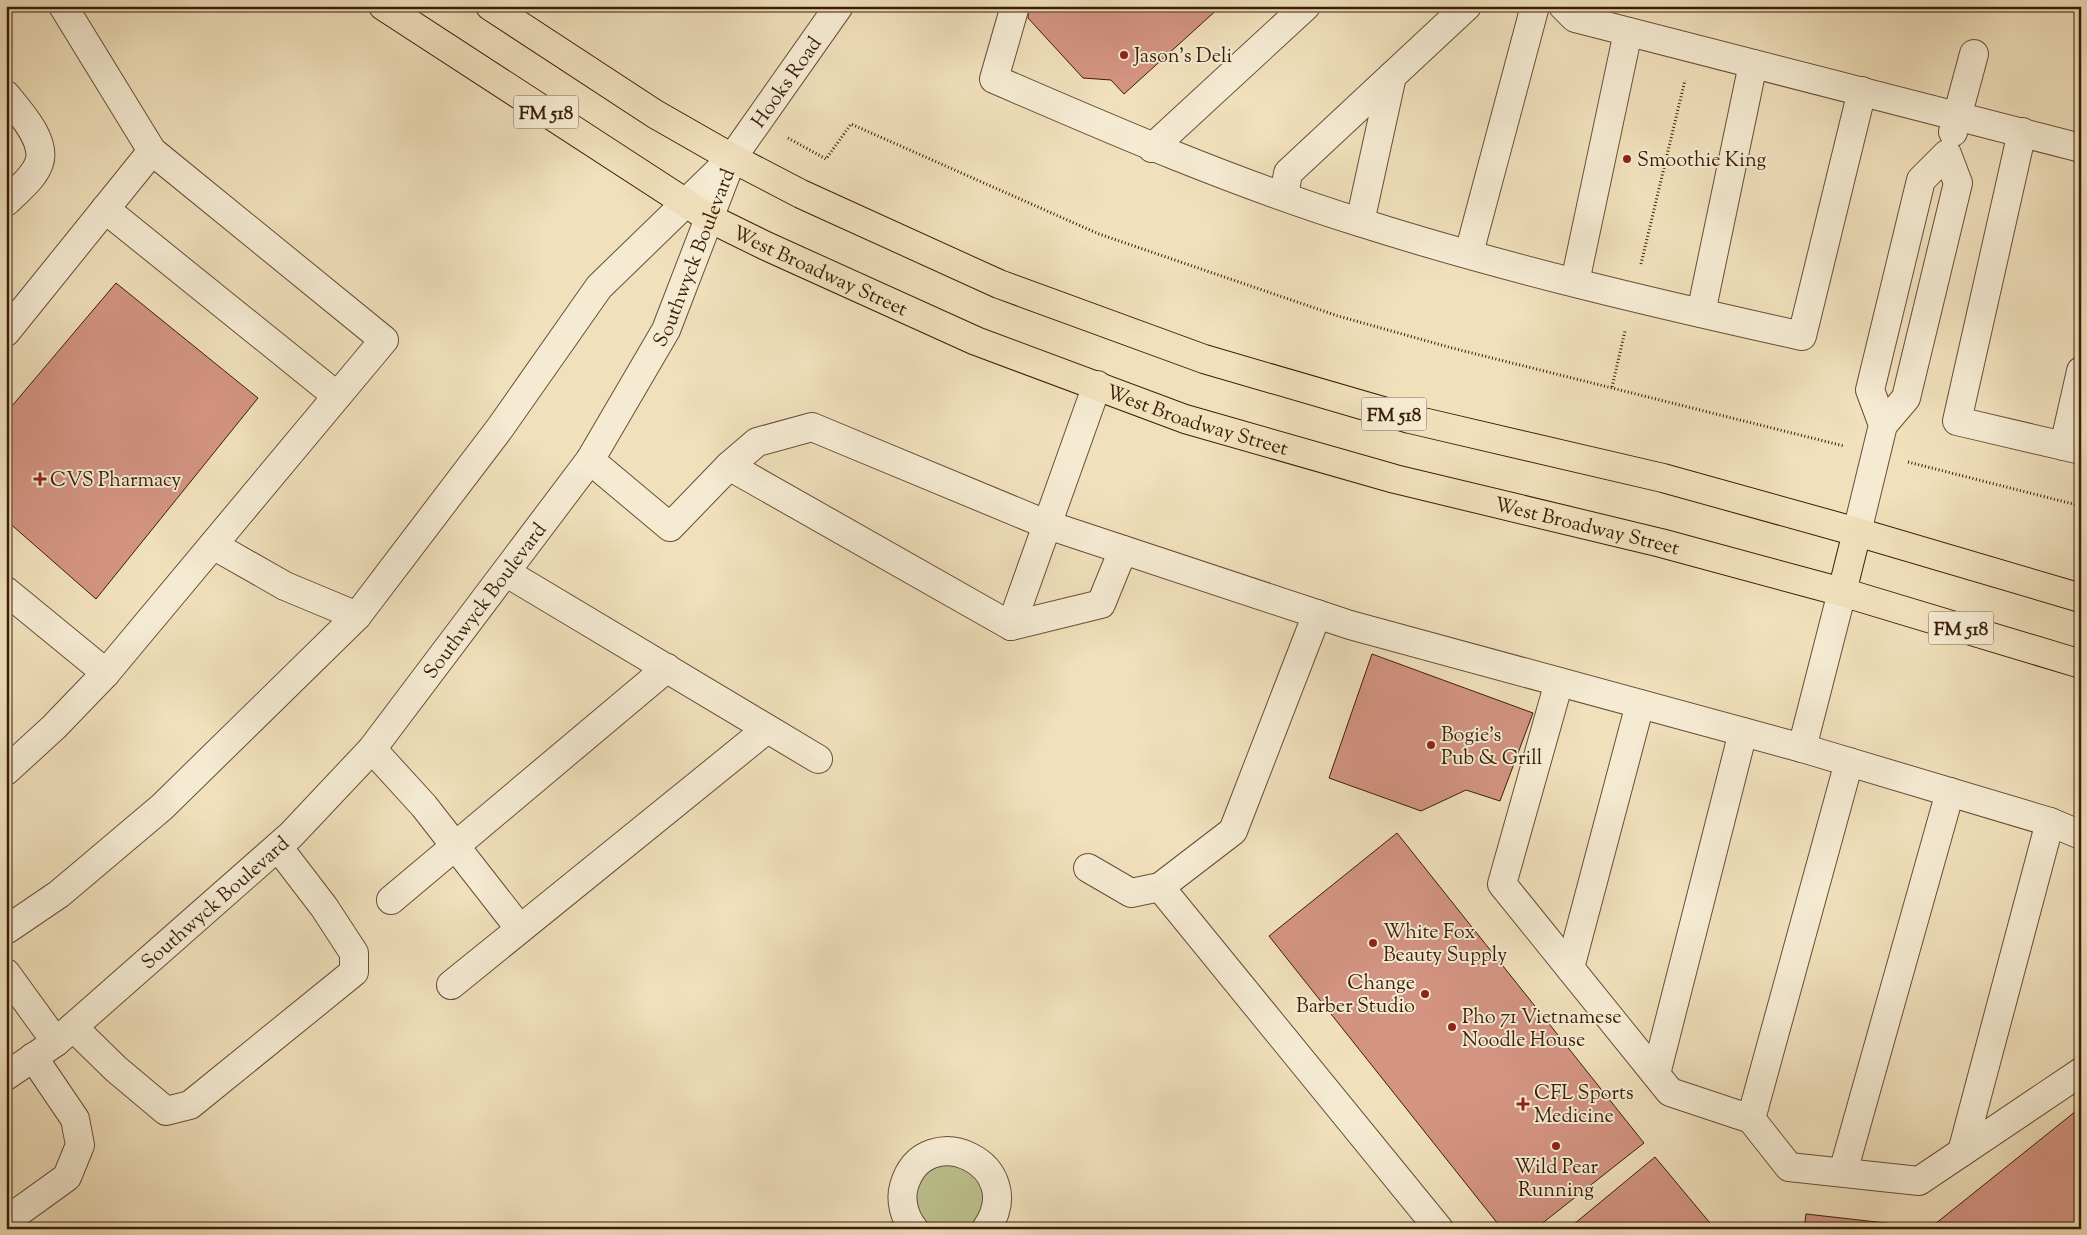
<svg xmlns="http://www.w3.org/2000/svg" width="2087" height="1235" viewBox="0 0 2087 1235" font-family="'Sorts Mill Goudy',serif">
	<style>
		.green { fill: #bcc18e; stroke: #7b6f4c }
		.building { fill: #d39482; stroke: #3a1d09 }
		.lines { fill: none; stroke-linecap: round; stroke-linejoin: round }
		.minor-casing { stroke: #684e36; stroke-width: 30 }
		.major-casing { stroke: #3a1d09; stroke-width: 30 }
		.path { stroke: #3a1d09; stroke-width: 3; stroke-dasharray: 1 2.5; stroke-linecap: butt }
		.minor { stroke: #f5ebd3; stroke-width: 28 }
		.major { stroke: #f0e0bb; stroke-width: 28 }
		.poi-dot { fill: #8f2418; stroke: #f5ebd3; stroke-width: 2 }
		.labels { text-anchor: middle; stroke-width: 4; stroke-linejoin: round; paint-order: stroke }
		.shield { fill: #f5ebd3; stroke: #725b46; stroke-width: 1 }
		.shield-label { font-size: 19px; font-weight: bold; fill: #3a1d09 }
		.poi-label { font-size: 20px; fill: #3a1d09; stroke: #f5ebd3; text-anchor: start }
		.street-label { font-size: 20px; fill: #3a1d09; stroke: #f5ebd3 }
	</style>
	<rect width="100%" height="100%" fill="#f0e0bb"/>
	<filter id="stains"><feTurbulence type="fractalNoise" baseFrequency=".004" numOctaves="4"/><feColorMatrix values="0 0 0 0 .2 0 0 0 0 .09 0 0 0 0 .02 0 0 0 .5 -.17"/></filter>
	<radialGradient id="worn" r=".72"><stop offset=".6" stop-color="#630" stop-opacity="0"/><stop offset="1" stop-color="#630" stop-opacity=".3"/></radialGradient>
	<path class="green" d="M 957,1139 C 974,1143 984,1149 995,1163 L 975,1229 L 930,1229 L 912,1213 L 908,1168 L 942,1140 Z"/>
	<g class="building">
		<polygon points="1028,6 1221,6 1124,94 1111,80 1083,78 1028,18"/>
		<polygon points="116,283 258,398 96,599 6,520 6,413"/>
		<polygon points="1372,654 1533,713 1500,801 1466,790 1421,811 1329,778"/>
		<polygon points="1397,833 1644,1143 1535,1229 1502,1229 1269,936"/>
		<polygon points="2081,1107 2081,1229 1804,1229 1806,1214 1930,1228"/>
		<polygon points="1655,1157 1715,1229 1568,1229"/>
	</g>
	<g class="lines">
		<g class="minor-casing">
			<g id="minor">
				<path d="M 1015,6 L 994,79 C 1114,131 1234,183 1359,222 C 1504,268 1653,303 1802,336 L 1862,91"/>
				<polyline points="1563,6 1575,18 2081,148"/>
				<path d="M 6,95 C 19,111 47,141 39,163 C 34,178 17,191 6,202"/>
				<polyline points="1953,132 1974,54"/>
				<polyline points="2022,132 1957,421 2081,450"/>
				<polyline points="1152,148 1306,6"/>
				<polyline points="1284,196 1288,173 1467,6"/>
				<polyline points="105,209 337,396"/>
				<polyline points="1360,222 1392,76"/>
				<polyline points="1469,253 1535,6"/>
				<polyline points="1575,282 1628,32"/>
				<polyline points="1701,313 1753,64"/>
				<polyline points="6,332 152,151"/>
				<polyline points="2064,446 2081,371"/>
				<polyline points="590,460 670,527 729,466 757,442 812,427 1048,525 1350,625 1802,748 2050,822 2081,835"/>
				<polyline points="729,466 1011,626 1101,604 1123,550"/>
				<polyline points="1857,532 1883,425 1906,398 1958,183 1947,154 1921,180 1870,390 1883,425"/>
				<polyline points="213,545 285,586 357,616"/>
				<polyline points="507,573 818,759"/>
				<polyline points="6,591 106,673"/>
				<polyline points="1011,626 1097,385"/>
				<polyline points="1559,682 1502,884 1670,1092 1751,1119 1789,1167 1919,1181 2081,1072"/>
				<polyline points="1802,748 1842,592"/>
				<polyline points="372,749 424,806 520,929"/>
				<polyline points="6,771 54,727 106,673 384,340 152,151 63,6"/>
				<polyline points="1088,868 1131,893 1160,887 1233,831 1317,614"/>
				<polyline points="1160,887 1439,1229"/>
				<polyline points="391,900 667,668"/>
				<path id="s1" d="M 6,930 L 59,894 L 162,807 L 357,616 L 500,428 L 599,287 L 732,158 L 839,6"/>
				<polyline points="1570,968 1640,704"/>
				<polyline points="6,973 56,1042"/>
				<polyline points="451,985 767,729"/>
				<polyline points="73,1027 116,1069 166,1111 190,1105 354,972 354,953 324,907 278,847"/>
				<polyline points="1656,1074 1743,732"/>
				<path id="s2" d="M 6,1076 L 56,1042 L 291,835 L 372,749 L 590,460 L 666,330 L 730,164"/>
				<polyline points="1751,1119 1849,762"/>
				<polyline points="1962,1152 2050,822"/>
				<polyline points="1843,1172 1950,792"/>
				<polyline points="6,1221 67,1177 80,1145 75,1119 33,1057"/>
				<path d="M 914,1229 C 904,1217 900,1200 904,1186 C 925,1115 1031,1165 986,1229"/>
			</g>
		</g>
		<g class="major-casing">
			<g id="major">
				<path id="s3" d="M 383,6 L 709,218 L 766,246 L 976,341 L 1185,419 L 1395,479 L 1661,543 L 1842,592 L 2081,664"/>
				<polyline points="490,6 655,114 732,158 801,194 999,284 1204,359 1410,419 1663,478 1857,532 2081,598"/>
				<polyline points="1842,592 1857,532"/>
			</g>
		</g>
		<g class="path">
			<polyline points="788,138 826,159 851,124 1099,234 1338,316 1452,348 1844,446"/>
			<polyline points="1641,264 1685,80"/>
			<polyline points="1612,387 1625,331"/>
			<polyline points="1908,462 2081,506"/>
		</g>
		<use href="#minor" class="minor"/>
		<use href="#major" class="major"/>
	</g>
	<g class="poi-dot">
		<circle cx="1124" cy="55" r="5"/>
		<circle cx="1627" cy="159" r="5"/>
		<path d="M37.5 471.5h5v5h5v5h-5v5h-5v-5h-5v-5h5z"/>
		<circle cx="1431" cy="745" r="5"/>
		<circle cx="1373" cy="943" r="5"/>
		<circle cx="1425" cy="994" r="5"/>
		<circle cx="1452" cy="1027" r="5"/>
		<path d="M1520.5 1096.5h5v5h5v5h-5v5h-5v-5h-5v-5h5z"/>
		<circle cx="1556" cy="1146" r="5"/>
	</g>
	<g class="labels">
		<g class="shield">
			<rect x="513.5" y="95.5" width="65" height="33" rx="4"/>
			<rect x="1361.5" y="397.5" width="65" height="33" rx="4"/>
			<rect x="1928.5" y="611.5" width="65" height="33" rx="4"/>
		</g>
		<g class="shield-label">
			<text x="546" y="119">FM 518</text>
			<text x="1394" y="421">FM 518</text>
			<text x="1961" y="635">FM 518</text>
		</g>
		<g class="poi-label">
			<text x="1134" y="62">Jason's Deli</text>
			<text x="1637" y="166">Smoothie King</text>
			<text x="50" y="486">CVS Pharmacy</text>
			<text x="1441" y="741">Bogie's<tspan x="1441" dy="23">Pub &amp; Grill</tspan></text>
			<text x="1383" y="938">White Fox<tspan x="1383" dy="23">Beauty Supply</tspan></text>
			<text x="1415" y="989" text-anchor="end">Change<tspan x="1415" dy="23">Barber Studio</tspan></text>
			<text x="1462" y="1023">Pho 71 Vietnamese<tspan x="1462" dy="23">Noodle House</tspan></text>
			<text x="1534" y="1099">CFL Sports<tspan x="1534" dy="23">Medicine</tspan></text>
			<text x="1556" y="1173" text-anchor="middle">Wild Pear<tspan x="1556" dy="23">Running</tspan></text>
		</g>
		<g class="street-label">
			<text dy="7" stroke="none"><textPath href="#s1" startOffset="1159">Hooks Road</textPath></text>
			<text dy="7" stroke="none"><textPath href="#s2" startOffset="1082">Southwyck Boulevard</textPath></text>
			<text dy="7" stroke="none"><textPath href="#s3" startOffset="512">West Broadway Street</textPath></text>
			<text dy="7" stroke="none"><textPath href="#s3" startOffset="918">West Broadway Street</textPath></text>
			<text dy="7" stroke="none"><textPath href="#s3" startOffset="1322">West Broadway Street</textPath></text>
			<text dy="7" stroke="none"><textPath href="#s2" startOffset="678">Southwyck Boulevard</textPath></text>
			<text dy="7" stroke="none"><textPath href="#s2" startOffset="272">Southwyck Boulevard</textPath></text>
		</g>
	</g>
	<rect width="2087" height="1235" fill="none" stroke="#f0e0bb" stroke-width="25"/>
	<rect x="8" y="8" width="2072" height="1220" fill="none" stroke="#3a1d09" stroke-width="2.5"/>
	<rect x="12" y="12" width="2062" height="1210" fill="none" stroke="#3a1d09"/>
	<rect width="100%" height="100%" filter="url(#stains)"/>
	<rect width="100%" height="100%" fill="url(#worn)"/>
</svg>
